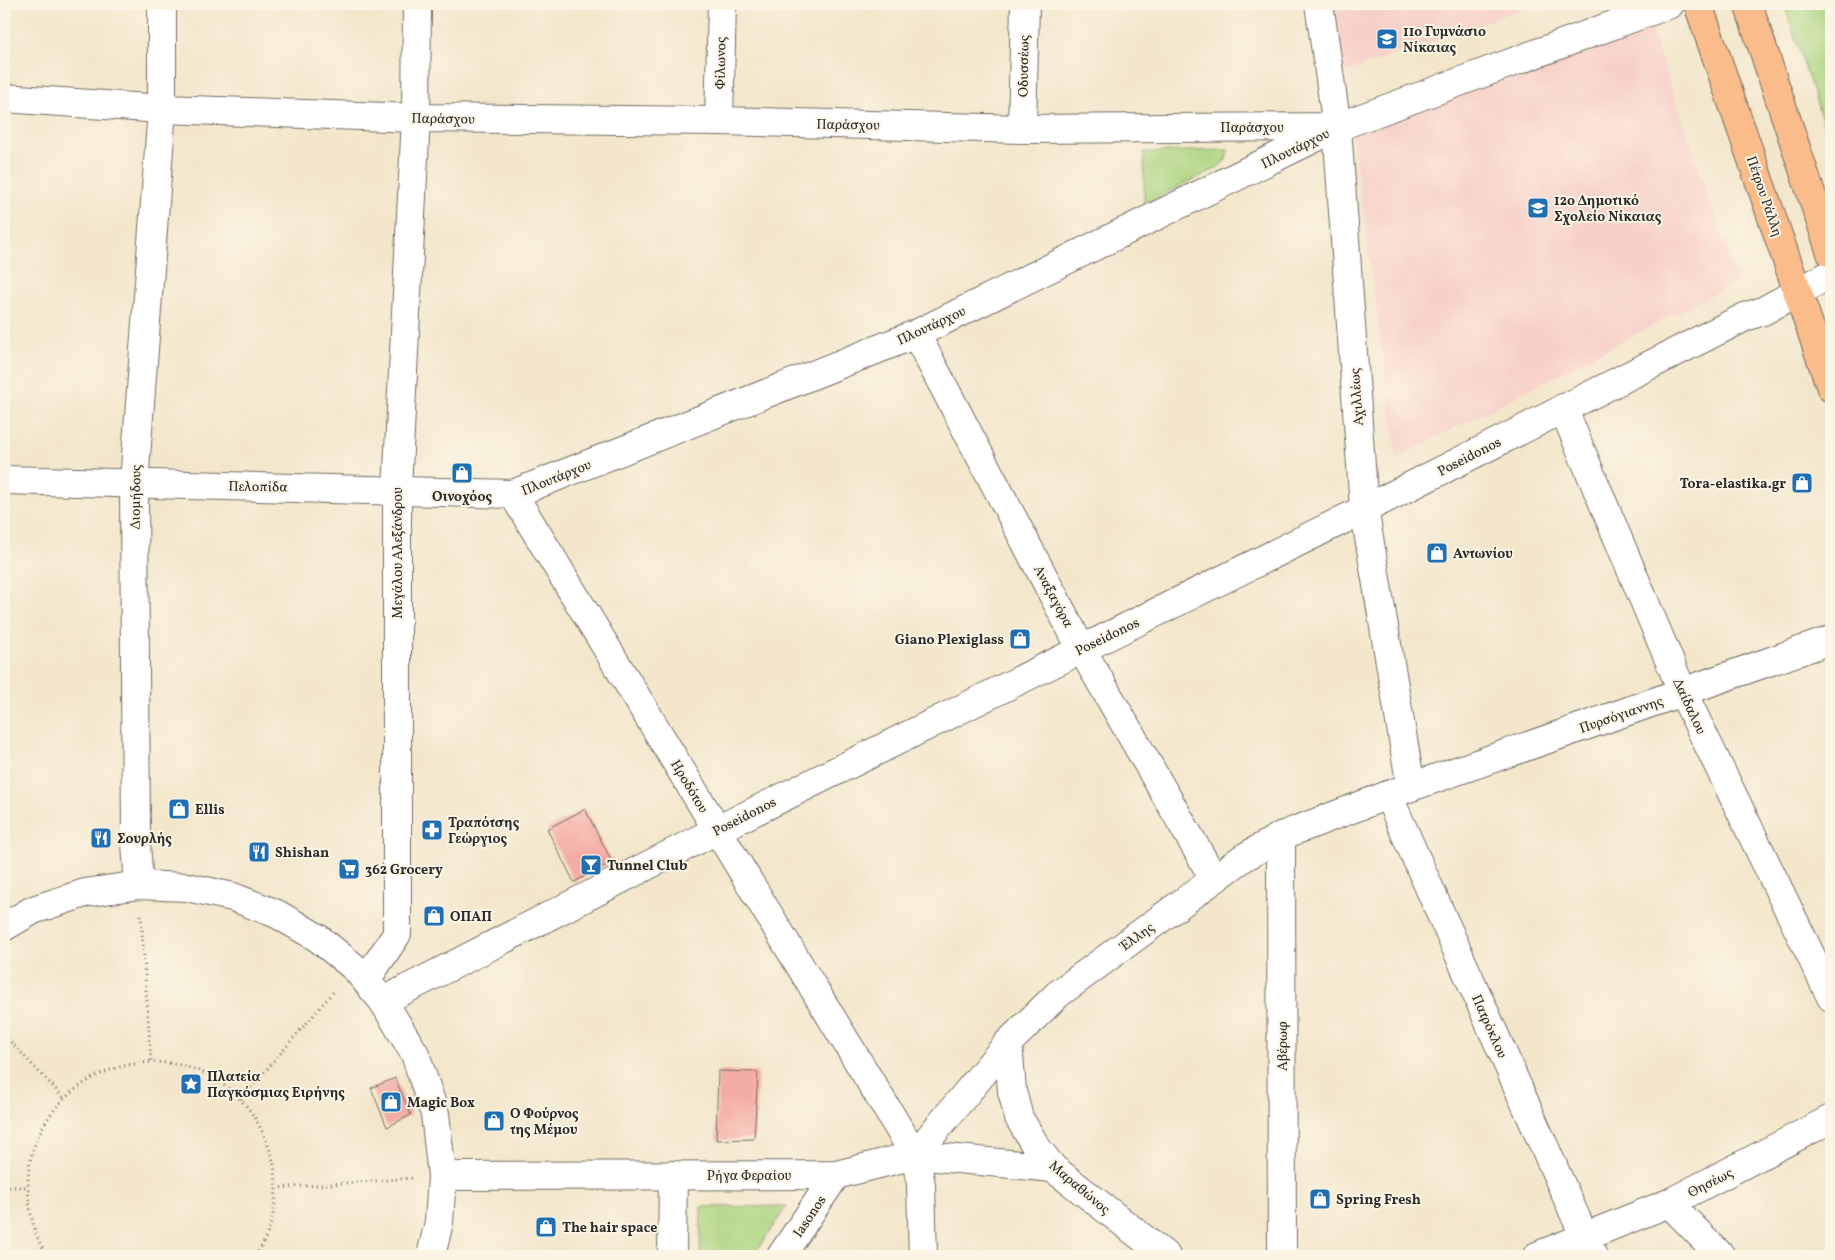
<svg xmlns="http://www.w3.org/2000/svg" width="1835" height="1260" viewBox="0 0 1835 1260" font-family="Vollkorn,serif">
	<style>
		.built { fill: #f7d0c9 }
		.green { fill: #aad37e; stroke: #6a7f54 }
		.building { fill: #f4ada6 }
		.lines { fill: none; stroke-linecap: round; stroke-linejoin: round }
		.minor-casing { stroke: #716c63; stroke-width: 30 }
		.major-casing { stroke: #716c63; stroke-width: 30 }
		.path { stroke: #716c63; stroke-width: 3; stroke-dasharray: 1 4; stroke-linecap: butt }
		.minor { stroke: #fff; stroke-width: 28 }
		.major { stroke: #f9bc8a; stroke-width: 28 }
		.labels { text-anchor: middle; stroke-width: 4; stroke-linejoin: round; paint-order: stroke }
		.poi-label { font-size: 14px; font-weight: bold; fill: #2b2b2b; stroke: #fcf5e5; text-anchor: start }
		.street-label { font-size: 14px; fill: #2b2b2b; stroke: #fcf5e5 }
	</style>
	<rect width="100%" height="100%" fill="#fcf5e5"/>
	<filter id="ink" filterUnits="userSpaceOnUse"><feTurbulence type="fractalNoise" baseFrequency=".02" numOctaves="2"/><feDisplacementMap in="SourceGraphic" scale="10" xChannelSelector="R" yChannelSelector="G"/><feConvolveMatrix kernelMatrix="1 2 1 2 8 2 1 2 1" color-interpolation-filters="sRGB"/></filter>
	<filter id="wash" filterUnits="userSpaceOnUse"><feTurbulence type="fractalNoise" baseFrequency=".0096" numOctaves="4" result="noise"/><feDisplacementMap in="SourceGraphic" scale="20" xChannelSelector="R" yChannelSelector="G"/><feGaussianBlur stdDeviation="1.12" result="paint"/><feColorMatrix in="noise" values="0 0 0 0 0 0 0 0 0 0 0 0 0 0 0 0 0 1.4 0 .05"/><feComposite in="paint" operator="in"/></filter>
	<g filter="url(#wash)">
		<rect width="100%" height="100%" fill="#f3e6cb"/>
		<g class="built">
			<polygon points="1331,4 1535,4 1341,74"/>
			<polygon points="1651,29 1738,281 1397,458 1352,134"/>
		</g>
		<g class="green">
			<polygon points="1784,4 1831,4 1831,147"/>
			<polygon points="1228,150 1226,160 1217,168 1144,204 1144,152"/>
			<polygon points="787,1206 753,1256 700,1256 701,1207"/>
		</g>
		<g id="blocks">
			<g class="building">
				<polygon points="585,809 612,862 574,882 547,829"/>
				<polygon points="718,1071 758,1072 754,1139 716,1140"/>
				<polygon points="395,1078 411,1115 387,1127 371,1088"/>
			</g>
		</g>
	</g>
	<g filter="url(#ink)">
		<use href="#blocks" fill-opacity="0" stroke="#716c63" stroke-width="1"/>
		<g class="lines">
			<g class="minor-casing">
				<g id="minor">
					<polyline points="1319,4 1337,127 1364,508 1411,787"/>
					<polyline points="4,98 162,109 416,118 719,121 1022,129 1337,127 1670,4"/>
					<polyline points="719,121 722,4"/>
					<polyline points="1022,129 1025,4"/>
					<polyline points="916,334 1081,648 1214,879"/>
					<polyline points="1563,408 1683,693 1831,997"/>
					<polyline points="4,480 513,494 916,334 1331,130"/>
					<polyline points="513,494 915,1155 921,1184 923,1256"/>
					<polyline points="1388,795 1593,1256"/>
					<polyline points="1281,836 1282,1256"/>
					<polyline points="139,885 136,844 134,483 162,109 162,4"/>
					<polyline points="4,927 33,910 85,893 139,885 187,887 233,897 277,914 318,938 355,968 383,1001 415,1054 435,1114 442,1176 439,1222 431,1256"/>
					<polyline points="366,980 397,934 397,489 416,118 417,4"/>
					<polyline points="383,1001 717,830 1385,499 1745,317 1763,311 1831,274"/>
					<polyline points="1008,1043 1012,1091 1019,1118 1037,1148 1053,1168 1166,1256"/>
					<polyline points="915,1155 1008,1043 1058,994 1243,858 1281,836 1388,795 1831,640"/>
					<polyline points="442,1176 836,1175 915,1155 1053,1168"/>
					<polyline points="1669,1203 1721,1256"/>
					<polyline points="672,1256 673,1175"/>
					<polyline points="781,1256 836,1175"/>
					<polyline points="1537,1256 1669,1203 1831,1119"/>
				</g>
			</g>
			<g class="major-casing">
				<g id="major">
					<polyline points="1698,4 1831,388"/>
					<polyline points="1748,4 1831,253"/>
				</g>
			</g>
			<g class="path">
				<polyline points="141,915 151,1062"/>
				<polyline points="4,1035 64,1098"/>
				<polyline points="241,1099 335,990"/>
				<polyline points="4,1187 27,1187"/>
				<polyline points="276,1188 413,1178"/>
				<path d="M 48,1256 C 36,1240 31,1220 29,1200 C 15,1084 159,1016 240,1099 C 254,1113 262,1130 269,1148 C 282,1179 276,1229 255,1256"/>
			</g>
			<use href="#minor" class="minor"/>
			<use href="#major" class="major"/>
		</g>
	</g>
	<defs>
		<g id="school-square" transform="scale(1.125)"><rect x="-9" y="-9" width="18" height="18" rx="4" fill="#1f6fb2" stroke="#fcf5e5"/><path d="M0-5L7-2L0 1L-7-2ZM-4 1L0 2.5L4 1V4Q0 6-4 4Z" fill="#fff"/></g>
		<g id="shop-square" transform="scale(1.125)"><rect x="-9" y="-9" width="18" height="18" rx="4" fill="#1f6fb2" stroke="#fcf5e5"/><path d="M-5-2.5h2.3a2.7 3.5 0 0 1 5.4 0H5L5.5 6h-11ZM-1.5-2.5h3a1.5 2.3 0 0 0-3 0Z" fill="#fff"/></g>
		<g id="pharmacy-square" transform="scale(1.125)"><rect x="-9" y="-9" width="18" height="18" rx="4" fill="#1f6fb2" stroke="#fcf5e5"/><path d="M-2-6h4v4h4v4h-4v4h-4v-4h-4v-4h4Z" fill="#fff"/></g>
		<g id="restaurant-square" transform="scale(1.125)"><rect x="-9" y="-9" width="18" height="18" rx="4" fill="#1f6fb2" stroke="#fcf5e5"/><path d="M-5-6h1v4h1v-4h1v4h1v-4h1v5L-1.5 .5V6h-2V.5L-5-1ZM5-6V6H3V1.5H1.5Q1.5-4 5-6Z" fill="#fff"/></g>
		<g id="bar-square" transform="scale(1.125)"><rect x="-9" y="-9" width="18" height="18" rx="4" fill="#1f6fb2" stroke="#fcf5e5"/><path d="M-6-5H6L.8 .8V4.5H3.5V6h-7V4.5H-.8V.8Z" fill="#fff"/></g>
		<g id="supermarket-square" transform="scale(1.125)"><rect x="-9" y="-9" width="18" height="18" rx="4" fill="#1f6fb2" stroke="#fcf5e5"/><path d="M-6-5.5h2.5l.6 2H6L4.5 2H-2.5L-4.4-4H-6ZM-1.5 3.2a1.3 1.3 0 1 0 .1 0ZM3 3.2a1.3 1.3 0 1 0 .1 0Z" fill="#fff"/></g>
		<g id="sight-square" transform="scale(1.125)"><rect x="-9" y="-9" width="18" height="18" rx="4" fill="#1f6fb2" stroke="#fcf5e5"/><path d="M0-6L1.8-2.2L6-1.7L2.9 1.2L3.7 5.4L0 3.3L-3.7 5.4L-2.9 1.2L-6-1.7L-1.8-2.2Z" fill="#fff"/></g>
	</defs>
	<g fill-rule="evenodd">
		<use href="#school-square" x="1387" y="39"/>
		<use href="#school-square" x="1538" y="208"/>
		<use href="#shop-square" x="462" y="473"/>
		<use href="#shop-square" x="1802" y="483"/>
		<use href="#shop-square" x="1437" y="553"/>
		<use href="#shop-square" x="1020" y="639"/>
		<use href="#shop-square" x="179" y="809"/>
		<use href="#pharmacy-square" x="432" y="830"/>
		<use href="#restaurant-square" x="101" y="838"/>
		<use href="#restaurant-square" x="259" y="852"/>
		<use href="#bar-square" x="591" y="865"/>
		<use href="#supermarket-square" x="349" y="869"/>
		<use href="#shop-square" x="434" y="916"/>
		<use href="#sight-square" x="191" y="1084"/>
		<use href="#shop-square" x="391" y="1102"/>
		<use href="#shop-square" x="494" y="1121"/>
		<use href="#shop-square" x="1320" y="1199"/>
		<use href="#shop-square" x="546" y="1227"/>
	</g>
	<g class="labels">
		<g class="poi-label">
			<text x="1403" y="36">11ο Γυμνάσιο<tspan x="1403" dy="16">Νίκαιας</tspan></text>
			<text x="1554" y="205">12ο Δημοτικό<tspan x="1554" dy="16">Σχολείο Νίκαιας</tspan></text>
			<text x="1786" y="488" text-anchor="end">Tora-elastika.gr</text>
			<text x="462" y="501" text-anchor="middle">Οινοχόος</text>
			<text x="1453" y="558">Αντωνίου</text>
			<text x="1004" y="644" text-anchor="end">Giano Plexiglass</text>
			<text x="195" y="814">Ellis</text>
			<text x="448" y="827">Τραπότσης<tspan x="448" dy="16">Γεώργιος</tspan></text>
			<text x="117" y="843">Σουρλής</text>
			<text x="275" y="857">Shishan</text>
			<text x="607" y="870">Tunnel Club</text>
			<text x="365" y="874">362 Grocery</text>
			<text x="450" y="921">ΟΠΑΠ</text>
			<text x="207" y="1081">Πλατεία<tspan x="207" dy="16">Παγκόσμιας Ειρήνης</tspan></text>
			<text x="407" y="1107">Magic Box</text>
			<text x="510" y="1118">Ο Φούρνος<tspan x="510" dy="16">της Μέμου</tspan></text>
			<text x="1336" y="1204">Spring Fresh</text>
			<text x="562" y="1232">The hair space</text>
		</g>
		<g class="street-label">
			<text transform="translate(720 63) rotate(-89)" y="5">Φίλωνος</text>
			<text transform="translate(1023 66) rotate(-89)" y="5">Οδυσσέως</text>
			<text transform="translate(443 118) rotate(1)" y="5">Παράσχου</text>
			<text transform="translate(848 124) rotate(1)" y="5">Παράσχου</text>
			<text x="1252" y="132">Παράσχου</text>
			<text transform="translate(1295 148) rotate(-26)" y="5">Πλουτάρχου</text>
			<text transform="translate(1765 196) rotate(71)" y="5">Πέτρου Ράλλη</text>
			<text transform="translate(931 325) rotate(-25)" y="5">Πλουτάρχου</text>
			<text transform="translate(1356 397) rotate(-94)" y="5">Αχιλλέως</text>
			<text transform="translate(1469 456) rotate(-27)" y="5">Poseidonos</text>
			<text transform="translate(556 477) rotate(-22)" y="5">Πλουτάρχου</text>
			<text transform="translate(258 486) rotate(1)" y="5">Πελοπίδα</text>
			<text transform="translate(135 497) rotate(-89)" y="5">Διομήδους</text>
			<text transform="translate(397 553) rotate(-90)" y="5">Μεγάλου Αλεξάνδρου</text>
			<text transform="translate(1054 596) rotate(62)" y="5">Αναξαγόρα</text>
			<text transform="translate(1107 636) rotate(-26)" y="5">Poseidonos</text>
			<text transform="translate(1690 706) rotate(65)" y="5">Δαίδαλου</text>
			<text transform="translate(1621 714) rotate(-19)" y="5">Πυρσόγιαννης</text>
			<text transform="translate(690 786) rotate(59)" y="5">Ηροδότου</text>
			<text transform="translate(744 816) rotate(-27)" y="5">Poseidonos</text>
			<text transform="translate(1137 936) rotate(-36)" y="5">Έλλης</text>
			<text transform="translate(1490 1026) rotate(66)" y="5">Πατρόκλου</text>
			<text transform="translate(1282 1046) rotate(-90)" y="5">Αβέρωφ</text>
			<text x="749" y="1180">Ρήγα Φεραίου</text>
			<text transform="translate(1710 1182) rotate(-27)" y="5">Θησέως</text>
			<text transform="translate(1080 1187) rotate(40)" y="5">Μαραθώνος</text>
			<text transform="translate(809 1216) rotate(-56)" y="5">Iasonos</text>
		</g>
	</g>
	<rect width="1835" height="1260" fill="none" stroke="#fcf5e5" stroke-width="20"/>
</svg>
